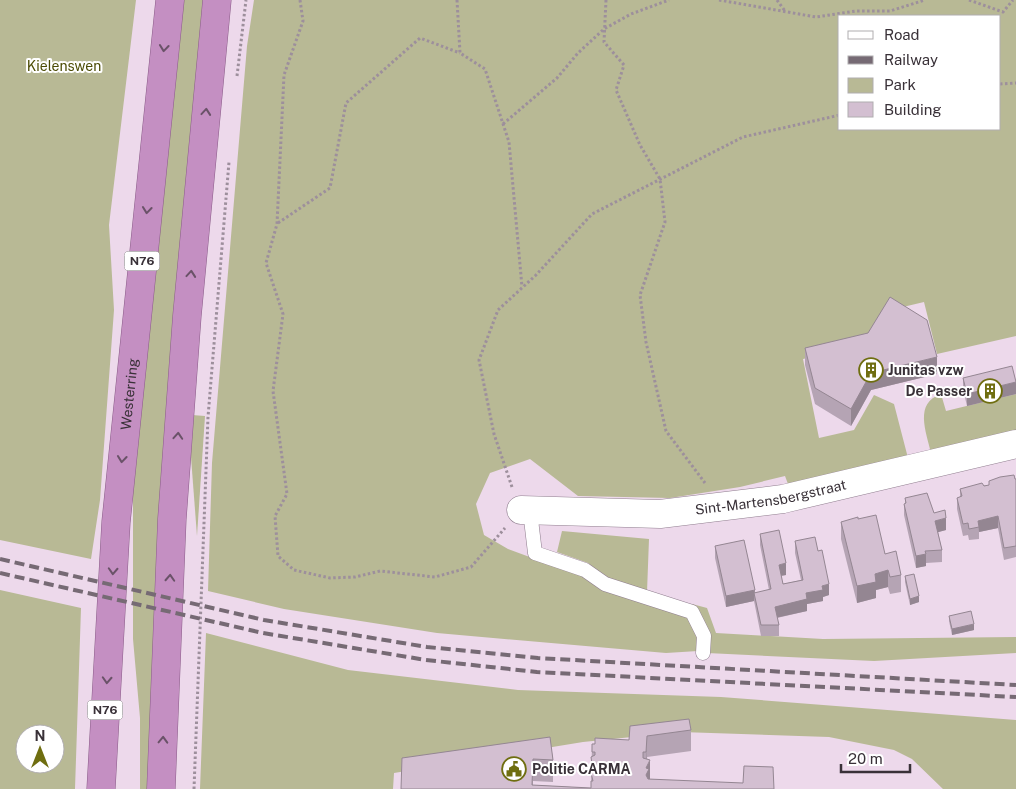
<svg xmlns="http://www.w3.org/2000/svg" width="1016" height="789" viewBox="0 0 1016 789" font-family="'Public Sans',sans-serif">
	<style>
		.green { fill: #b8b995; fill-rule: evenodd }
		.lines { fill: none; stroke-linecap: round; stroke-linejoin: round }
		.service-casing { stroke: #907e8f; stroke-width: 15 }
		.minor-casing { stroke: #907e8f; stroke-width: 29 }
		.trunk-casing { stroke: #8a5c88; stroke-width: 29 }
		.path { stroke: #9d8f9c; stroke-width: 3; stroke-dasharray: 2.5 2.5; stroke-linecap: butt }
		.service { stroke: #fff; stroke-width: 14 }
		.minor { stroke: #fff; stroke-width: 28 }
		.trunk { stroke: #c48fc2; stroke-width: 28 }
		.rail { stroke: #766a74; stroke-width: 4; stroke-dasharray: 10 5; stroke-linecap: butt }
		.wall { fill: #b5a4b4 }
		.shaded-wall { fill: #948692 }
		.building { fill: #d3bfd1; stroke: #948692 }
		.oneway { stroke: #6a5268 }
		.labels { text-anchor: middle; stroke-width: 4; stroke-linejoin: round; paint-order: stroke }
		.shield { fill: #fff; stroke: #746f74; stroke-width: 1 }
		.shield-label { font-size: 12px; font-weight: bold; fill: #393138 }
		.park-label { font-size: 14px; fill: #4c4c05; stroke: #fff }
		.poi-label { font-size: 14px; font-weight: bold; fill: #393138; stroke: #fff; text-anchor: start }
		.street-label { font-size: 14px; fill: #393138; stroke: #fff }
	</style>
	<rect width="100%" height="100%" fill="#edd9eb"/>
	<g class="green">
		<polygon points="0,0 136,0 109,225 114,310 100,500 91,559 0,540"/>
		<polygon points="183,0 206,0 159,517 149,789 140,789 140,718 133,639 133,487"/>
		<path d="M 254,0 L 1016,0 L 1016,336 L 937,354 L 924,302 L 886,311 L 863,346 L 803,359 L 819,438 L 854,430 L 874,395 L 894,404 L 908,458 L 788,484 L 785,476 L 740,487 L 670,498 L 578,496 L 530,459 L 490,473 L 476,504 L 484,535 L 508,549 L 689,616 L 698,636 L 698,651 L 666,653 L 437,633 L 284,609 L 208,591 L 212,463 L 247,46 ZM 840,16 L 1000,16 L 1000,129 L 840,129 Z"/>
		<path d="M 941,394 L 946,411 L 1016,394 L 1016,433 L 931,453 C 926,431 914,403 941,394 Z"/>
		<polygon points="192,415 205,416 197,536 190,444"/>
		<polygon points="562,531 649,539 647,592 606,578 588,563 557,552"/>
		<path d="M 0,590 L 81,608 L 75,789 L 0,789 ZM 25,734 L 55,734 L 55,764 L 25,764 Z"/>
		<polygon points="692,604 707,608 716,633 823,639 1016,637 1016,653 874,661 707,653 707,635"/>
		<polygon points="206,633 348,670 518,690 721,697 1016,720 1016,789 943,789 912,759 894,750 829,737 681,732 583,742 394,773 393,789 200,789"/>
	</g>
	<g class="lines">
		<g class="service-casing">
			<polyline id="service" points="530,511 535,553 585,570 605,584 692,612 704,636 703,653"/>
		</g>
		<g class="minor-casing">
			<g id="minor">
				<path id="s1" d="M 521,510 L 660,514 L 783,499 L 1016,444"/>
			</g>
		</g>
		<g class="trunk-casing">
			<g id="trunk">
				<path id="s2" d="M 101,789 L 116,522 L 170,0"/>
				<polyline points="161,789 172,519 187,316 217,0"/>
			</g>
		</g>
		<g class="path">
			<polyline points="300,0 303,21 284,75 277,224 266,263 283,314 273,391 287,494 275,516 278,556 294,570 330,578 355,577 380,571 435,577 471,567 505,528"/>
			<polyline points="457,0 460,53 485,69 509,142 522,287"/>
			<polyline points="606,0 604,42 624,65 616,90 640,145 660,179 665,222 640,295 646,342 666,431 705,483"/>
			<polyline points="719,0 816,17 856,11 890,11 925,0"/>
			<polyline points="777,0 785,11"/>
			<polyline points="969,0 1003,12 1013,0"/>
			<polyline points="237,76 246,0"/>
			<polyline points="1000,84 1016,83"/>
			<polyline points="503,124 557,78 578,53 604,29 631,14 669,0"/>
			<polyline points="278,223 330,188 346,103 420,38 460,53"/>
			<polyline points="512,487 494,434 479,360 498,310 536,275 592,214 743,137 840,115"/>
			<polyline points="194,789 208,417 229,162"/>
		</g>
		<use href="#service" class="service"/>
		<use href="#minor" class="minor"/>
		<use href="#trunk" class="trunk"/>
		<g class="rail">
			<polyline points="0,559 264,620 427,647 538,658 1016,685"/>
			<polyline points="0,573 263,633 426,660 537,672 1016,697"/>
		</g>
	</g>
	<g class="wall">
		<polygon points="805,348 937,374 871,390 851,426 815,404 805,365"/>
		<polygon points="963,378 1016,394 967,406 963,389"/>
		<polygon points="1016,479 1016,557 1004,560 998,528 979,532 979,539 969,540 968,535 963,536 957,509 957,498 960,497 960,489 989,485 989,481"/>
		<polygon points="905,498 934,513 946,530 938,532 942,550 942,562 926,563 926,566 916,568 904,515 904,504 905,504"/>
		<polygon points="858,519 901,575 901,592 890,594 888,587 876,590 876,598 857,603 841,539 841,522"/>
		<polygon points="760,534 786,575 781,576 783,584 801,580 795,553 795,541 829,595 823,597 823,601 807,604 807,611 777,618 779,625 779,636 761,636 754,601 726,607 715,558 715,546 755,593 769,590 760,545"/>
		<polygon points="905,576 919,602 910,605 905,582"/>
		<polygon points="949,616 974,630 952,635 949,621"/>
		<polygon points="689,719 691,730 691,751 647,757 650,779 774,789 401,789 550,737 553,760 553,782 533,781 533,785 591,788 592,744 629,740"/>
	</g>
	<g class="shaded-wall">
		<polygon points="937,357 937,374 871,390 851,426 851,409 871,373"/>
		<polygon points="1016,382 1016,394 967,406 967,394"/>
		<polygon points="998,516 998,528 979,532 978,521"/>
		<polygon points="946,518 946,530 935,533 935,521"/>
		<polygon points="926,554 926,566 916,568 916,556"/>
		<polygon points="786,563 786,575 779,576 779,565"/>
		<polygon points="888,570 888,587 876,590 876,598 857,603 857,586 875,574"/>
		<polygon points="829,584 829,595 823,597 823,601 807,604 807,611 775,618 775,607 822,586"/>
		<polygon points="755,590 754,601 726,607 726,596"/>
		<polygon points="919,596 919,602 910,605 910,599"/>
		<polygon points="974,624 974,630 952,635 952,629"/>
		<polygon points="647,736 647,766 650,760 650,782 646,789"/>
	</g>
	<g class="building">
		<polygon points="890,297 927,320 937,357 871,373 851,409 815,388 805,348 868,333"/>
		<polygon points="1012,366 1016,382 967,394 963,378"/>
		<polygon points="1014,475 1015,479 1016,479 1016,546 1004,548 998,516 978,521 979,527 969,529 968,523 963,524 957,498 962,496 960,489 982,483 984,486 989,485 989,481 1000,477"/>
		<polygon points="927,493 934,513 945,510 946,518 935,521 942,550 925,551 926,554 916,556 904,504 906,503 905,498"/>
		<polygon points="876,515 885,554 896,551 901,575 890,577 888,570 875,574 876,582 857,586 841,522 858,517 858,519"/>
		<polygon points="779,530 786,563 779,565 783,584 803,580 795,541 815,537 818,551 822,550 829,584 822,586 823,590 806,593 807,599 775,607 779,625 761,625 754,593 771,589 760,534"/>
		<polygon points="744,540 755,590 726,596 715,546"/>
		<polygon points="914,574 919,596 910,599 905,576"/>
		<polygon points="971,611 974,624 952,629 949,616"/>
		<polygon points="689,719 691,730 647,736 646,752 643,752 643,758 650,760 646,768 649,769 646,775 648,779 743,783 744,766 773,767 774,789 401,789 402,758 550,737 553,760 533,759 532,785 591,788 591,781 593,781 591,773 593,772 591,757 595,755 595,752 592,752 592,744 595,744 595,738 629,740 630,726"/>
	</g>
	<defs><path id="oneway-chevron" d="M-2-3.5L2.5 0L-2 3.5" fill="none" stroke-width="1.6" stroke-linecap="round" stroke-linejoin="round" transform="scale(1.25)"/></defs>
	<g class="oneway">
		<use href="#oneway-chevron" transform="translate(164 48) rotate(96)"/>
		<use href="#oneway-chevron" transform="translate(206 112) rotate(-85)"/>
		<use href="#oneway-chevron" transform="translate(147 210) rotate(96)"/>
		<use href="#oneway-chevron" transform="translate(191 274) rotate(-85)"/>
		<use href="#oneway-chevron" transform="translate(178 436) rotate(-86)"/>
		<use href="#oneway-chevron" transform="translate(122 459) rotate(96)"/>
		<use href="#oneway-chevron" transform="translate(113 571) rotate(93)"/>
		<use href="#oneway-chevron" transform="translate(170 578) rotate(-87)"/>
		<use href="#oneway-chevron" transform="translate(107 680) rotate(93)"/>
		<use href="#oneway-chevron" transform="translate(163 740) rotate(-88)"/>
	</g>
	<defs>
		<g id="building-ring" transform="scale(1.25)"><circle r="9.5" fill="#fff" stroke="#6f6e10" stroke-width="1.5"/><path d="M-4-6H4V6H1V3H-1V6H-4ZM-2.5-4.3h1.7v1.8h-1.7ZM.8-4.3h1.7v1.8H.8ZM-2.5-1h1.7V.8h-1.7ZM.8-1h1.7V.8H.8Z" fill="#6f6e10"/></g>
		<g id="civic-ring" transform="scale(1.25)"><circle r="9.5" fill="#fff" stroke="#6f6e10" stroke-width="1.5"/><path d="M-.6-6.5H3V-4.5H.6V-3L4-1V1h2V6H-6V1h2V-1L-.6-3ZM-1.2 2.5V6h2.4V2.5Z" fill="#6f6e10"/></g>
	</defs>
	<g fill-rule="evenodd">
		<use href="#building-ring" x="871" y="370"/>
		<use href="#building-ring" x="990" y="391"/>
		<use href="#civic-ring" x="514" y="769"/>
	</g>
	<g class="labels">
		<g class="shield">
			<rect x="124.5" y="251.5" width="35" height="19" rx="4"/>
			<rect x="87.5" y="700.5" width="35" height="19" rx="4"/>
		</g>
		<g class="shield-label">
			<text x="142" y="265">N76</text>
			<text x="105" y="714">N76</text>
		</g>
		<g class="park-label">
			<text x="64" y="71">Kielenswen</text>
		</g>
		<g class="poi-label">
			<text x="888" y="375">Junitas vzw</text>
			<text x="972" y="396" text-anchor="end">De Passer</text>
			<text x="532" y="774">Politie CARMA</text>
		</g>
		<g class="street-label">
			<text dy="5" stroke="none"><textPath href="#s2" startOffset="396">Westerring</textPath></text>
			<text dy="5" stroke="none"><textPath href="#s1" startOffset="251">Sint-Martensbergstraat</textPath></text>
		</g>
	</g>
	<rect x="838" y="15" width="162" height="115" fill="#ffffff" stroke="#b0adaf"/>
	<rect x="848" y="31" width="25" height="8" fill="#ffffff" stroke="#b0adaf"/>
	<text x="884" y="40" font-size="15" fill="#393138">Road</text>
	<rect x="848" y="56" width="25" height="8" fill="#766a74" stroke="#b0adaf"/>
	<text x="884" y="65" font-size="15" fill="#393138">Railway</text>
	<rect x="848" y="78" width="25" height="15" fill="#b8b995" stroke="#b0adaf"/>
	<text x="884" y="90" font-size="15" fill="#393138">Park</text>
	<rect x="848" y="102" width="25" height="15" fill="#d3bfd1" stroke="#b0adaf"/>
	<text x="884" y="115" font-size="15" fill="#393138">Building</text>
	<g transform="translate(40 749)"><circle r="24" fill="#ffffff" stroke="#b0adaf"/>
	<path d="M0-4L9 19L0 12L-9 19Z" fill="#6f6e10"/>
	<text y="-8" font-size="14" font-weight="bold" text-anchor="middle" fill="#393138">N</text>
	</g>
	<path d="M841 764v8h69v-8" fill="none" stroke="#393138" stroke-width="2.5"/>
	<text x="848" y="764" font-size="15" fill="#393138" stroke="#ffffff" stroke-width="4" paint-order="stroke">20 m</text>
</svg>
